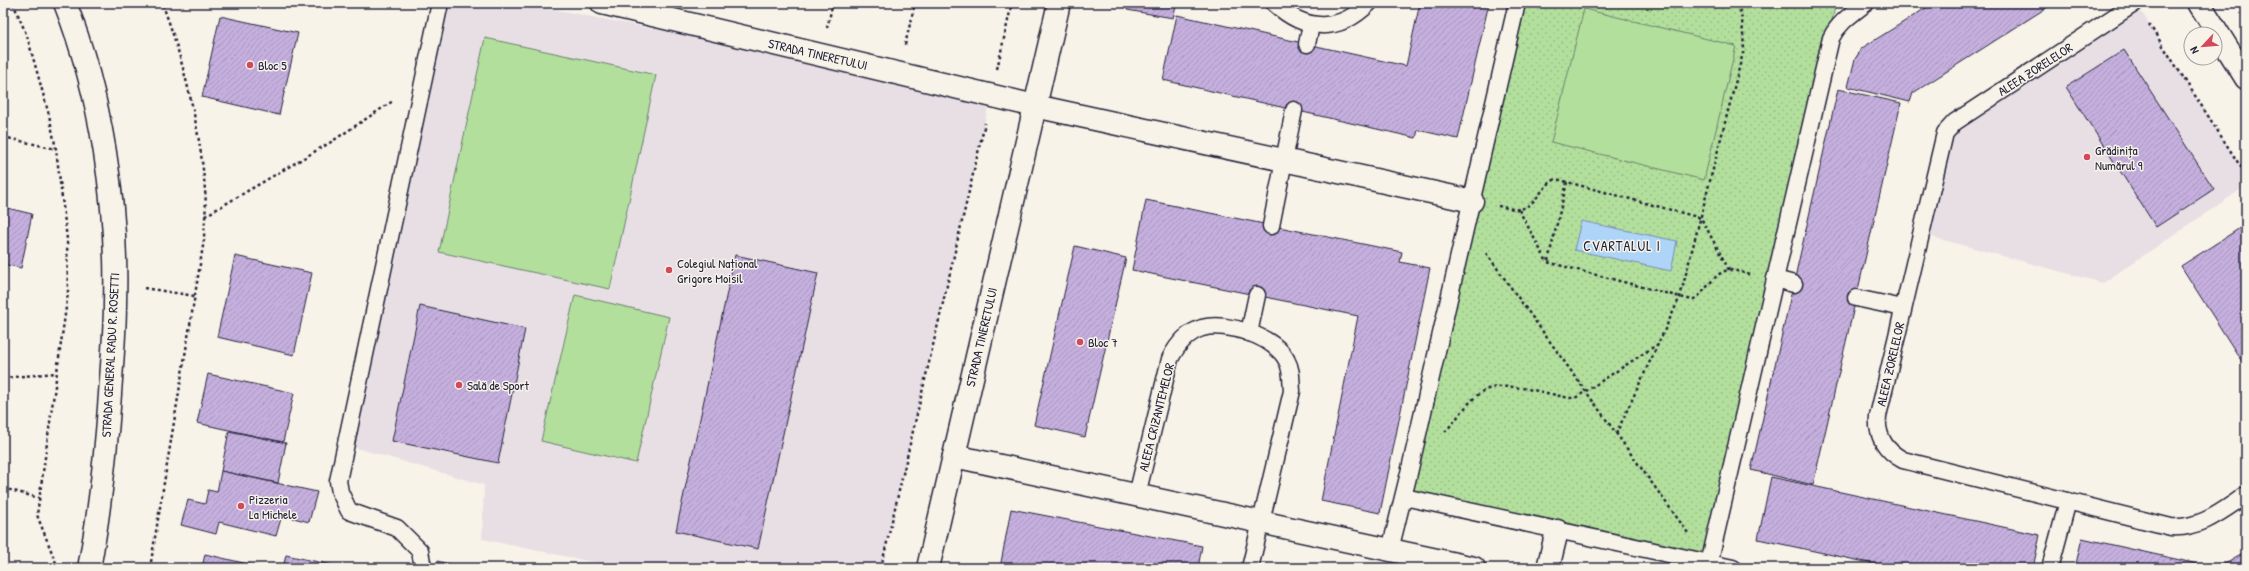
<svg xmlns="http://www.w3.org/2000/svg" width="2249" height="571" viewBox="0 0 2249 571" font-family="'Patrick Hand',sans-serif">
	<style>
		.built { fill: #e8dfe5 }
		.grass { fill: url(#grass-dots); stroke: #6a806c }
		.pitch { fill: #b3df9d; stroke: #6a806c }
		.water { fill: #aed5f8; stroke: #768dac }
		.building { fill: url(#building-hatch); stroke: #22223b }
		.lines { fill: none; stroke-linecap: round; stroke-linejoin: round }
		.service-casing { stroke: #22223b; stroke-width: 19 }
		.minor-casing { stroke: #22223b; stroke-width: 25 }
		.path { stroke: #22223b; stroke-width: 2.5; stroke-dasharray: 3 3; stroke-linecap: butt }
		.service { stroke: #f7f3e8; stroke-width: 16 }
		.minor { stroke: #f7f3e8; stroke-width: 22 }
		.poi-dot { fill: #d1495b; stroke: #f7f3e8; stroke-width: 1.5 }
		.labels { text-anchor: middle; stroke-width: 3; stroke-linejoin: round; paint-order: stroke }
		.street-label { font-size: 13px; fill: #22223b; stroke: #f7f3e8 }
		.poi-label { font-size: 13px; fill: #22223b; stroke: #f7f3e8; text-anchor: start }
		.neighbourhood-label { font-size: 14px; letter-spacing: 1px; fill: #22223b; stroke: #f7f3e8 }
	</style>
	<defs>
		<pattern id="grass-dots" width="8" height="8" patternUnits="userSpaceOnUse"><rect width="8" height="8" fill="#b3df9d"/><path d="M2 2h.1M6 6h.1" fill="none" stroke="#9abf88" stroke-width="1.8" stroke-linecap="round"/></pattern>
		<pattern id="building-hatch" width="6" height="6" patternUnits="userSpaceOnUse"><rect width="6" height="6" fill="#c5afde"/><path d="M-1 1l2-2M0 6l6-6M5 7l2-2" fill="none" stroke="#a996bf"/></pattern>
	</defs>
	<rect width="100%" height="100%" fill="#f7f3e8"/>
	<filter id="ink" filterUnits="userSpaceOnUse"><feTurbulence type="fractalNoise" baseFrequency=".025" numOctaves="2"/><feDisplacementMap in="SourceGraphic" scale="8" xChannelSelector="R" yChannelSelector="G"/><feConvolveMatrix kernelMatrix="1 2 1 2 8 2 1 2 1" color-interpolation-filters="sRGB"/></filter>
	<g filter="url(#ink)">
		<g class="built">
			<polygon points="449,3 522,3 991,95 881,568 621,568 482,539 484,485 346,445"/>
			<polygon points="2136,3 2246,175 2246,186 2103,283 1921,234 1943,138"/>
		</g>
		<polygon class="grass" points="1516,3 1836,3 1709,562 1404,497"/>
		<g class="pitch">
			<polygon points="1584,9 1736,46 1704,180 1551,142"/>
			<polygon points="485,38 656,75 610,289 439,252"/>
			<polygon points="575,295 669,317 636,463 541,441"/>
		</g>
		<polygon class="water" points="1581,221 1677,241 1671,271 1574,250"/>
		<g class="building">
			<polygon points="982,3 1000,3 999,7"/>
			<polygon points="1128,3 1177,3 1173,18 1127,10"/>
			<polygon points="1420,3 1489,3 1458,139 1418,130 1416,138 1163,80 1177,15 1406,66"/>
			<polygon points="1934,3 2054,3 1913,93 1910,102 1848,87 1855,59 1862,48"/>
			<polygon points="220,16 298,33 279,115 202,97"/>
			<polygon points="2124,50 2214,189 2156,227 2066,87"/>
			<polygon points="1838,89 1901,103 1813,485 1751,470"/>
			<polygon points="1146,200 1402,252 1400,262 1430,268 1380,513 1321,501 1358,316 1132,270"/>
			<polygon points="3,207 32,214 21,268 3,264"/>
			<polygon points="2240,228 2246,238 2246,368 2181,266"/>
			<polygon points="1075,246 1126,258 1085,437 1034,425"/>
			<polygon points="735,255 818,273 758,549 676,531"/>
			<polygon points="235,256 312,273 294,355 217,337"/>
			<polygon points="420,306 525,329 498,463 392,441"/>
			<polygon points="208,374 294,393 283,442 197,423"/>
			<polygon points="229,431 286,443 278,483 221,471"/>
			<polygon points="221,471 317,492 309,522 282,515 276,536 219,522 216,534 181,525 188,500 205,504 208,490 217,492"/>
			<polygon points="1771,477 2040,535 2033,568 1893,568 1758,539"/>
			<polygon points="1011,509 1202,546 1198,568 1000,568"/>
			<polygon points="2082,538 2211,567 2227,563 2246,552 2246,568 2075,568"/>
			<polygon points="205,554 265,568 202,568"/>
			<polygon points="286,555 346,568 283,568"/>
			<polygon points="437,561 465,568 436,568"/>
			<polygon points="1290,564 1307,568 1289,568"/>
		</g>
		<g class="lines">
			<g class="service-casing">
				<g id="service">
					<path d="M 1274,3 C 1305,32 1339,33 1369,3"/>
					<path d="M 2135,3 L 1955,122 L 1945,133 L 1878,416 C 1876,436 1886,451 1903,460 L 2171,527 C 2201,529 2222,511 2246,495"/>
					<polyline points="1307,44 1311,25"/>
					<polyline points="1271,226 1294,110"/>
					<polyline points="1775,279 1794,284"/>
					<polyline points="1856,298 1903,308"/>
					<polyline points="1249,333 1257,295"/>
					<path d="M 1137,495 L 1170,359 C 1177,345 1186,333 1202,328 C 1227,321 1276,337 1287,361 C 1292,370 1291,380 1292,391 L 1250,568"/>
					<polyline points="1404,497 1733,568"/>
					<polyline points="1390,550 1409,473 1517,3"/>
					<polyline points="423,568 420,551 397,528 349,511 340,492 338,481 440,3"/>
					<path d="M 1708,568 L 1831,38 C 1839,22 1852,14 1866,3"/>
					<polyline points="2050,568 2068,501"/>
				</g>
			</g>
			<g class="minor-casing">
				<g id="minor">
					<path d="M 65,3 C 101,94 118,205 115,303 C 115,333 112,363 110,394 C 106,452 100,511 89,568"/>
					<polyline points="602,3 1035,106 1472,201"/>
					<polyline points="2199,3 2246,78"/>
					<polyline points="954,456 1474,568"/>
					<polyline points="928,568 1059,3"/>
					<polyline points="1548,568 1557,531"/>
				</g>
			</g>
			<g class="path">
				<polyline points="13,3 27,36 49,115 56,149 67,239 68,293 37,515 58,568"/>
				<polyline points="2149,24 2246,175"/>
				<polyline points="827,28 833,3"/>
				<polyline points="905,45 915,3"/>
				<polyline points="997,69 1012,3"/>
				<polyline points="3,137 56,149"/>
				<path d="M 1498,206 C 1504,207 1514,210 1520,209 C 1536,206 1541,186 1556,179 L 1701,218 L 1729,270"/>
				<path d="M 1519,210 L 1547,262 L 1692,300 C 1706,294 1713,272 1729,270 C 1735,270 1744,273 1751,275"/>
				<polyline points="205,216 331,142 393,101"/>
				<polyline points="1486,253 1688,533"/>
				<polyline points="1548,261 1567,182"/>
				<polyline points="144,288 195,296"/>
				<polyline points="3,378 56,373"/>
				<path d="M 1445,432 C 1456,420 1467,403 1480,393 C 1501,378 1546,394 1570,398 L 1577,397 L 1658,344"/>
				<polyline points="1616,434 1680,297 1744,49 1742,19 1738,3"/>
				<polyline points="3,488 39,498"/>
				<path d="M 150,568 L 204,240 C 204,224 207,207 205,191 C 201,132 183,58 162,3"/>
				<polyline points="881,568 985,123"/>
			</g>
			<use href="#service" class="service"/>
			<use href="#minor" class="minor"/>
		</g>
	</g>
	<g class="poi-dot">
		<circle cx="250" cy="65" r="4"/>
		<circle cx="2087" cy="157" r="4"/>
		<circle cx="669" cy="270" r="4"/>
		<circle cx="1080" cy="342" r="4"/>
		<circle cx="459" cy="385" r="4"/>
		<circle cx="241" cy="506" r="4"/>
	</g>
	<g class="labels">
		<g class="street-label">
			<text transform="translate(818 54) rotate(13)" y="5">STRADA TINERETULUI</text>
			<text transform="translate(2035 69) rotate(-33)" y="5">ALEEA ZORELELOR</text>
			<text transform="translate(981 337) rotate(-77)" y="5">STRADA TINERETULUI</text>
			<text transform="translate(110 355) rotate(-87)" y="5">STRADA GENERAL RADU R. ROSETTI</text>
			<text transform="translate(1890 364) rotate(-77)" y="5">ALEEA ZORELELOR</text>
			<text transform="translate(1156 417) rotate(-76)" y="5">ALEEA CRIZANTEMELOR</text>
		</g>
		<g class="poi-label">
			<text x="258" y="70">Bloc 5</text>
			<text x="2095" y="155">Grădinița<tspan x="2095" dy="15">Numărul 9</tspan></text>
			<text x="677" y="268">Colegiul Național<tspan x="677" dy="15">Grigore Moisil</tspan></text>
			<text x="1088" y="347">Bloc 7</text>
			<text x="467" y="390">Sală de Sport</text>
			<text x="249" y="504">Pizzeria<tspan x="249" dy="15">La Michele</tspan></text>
		</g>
		<g class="neighbourhood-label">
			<text x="1622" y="251">CVARTALUL I</text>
		</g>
	</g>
	<rect width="2249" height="571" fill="none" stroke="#f7f3e8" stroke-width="16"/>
	<rect x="8" y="8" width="2233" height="555" fill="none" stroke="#22223b" stroke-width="1.5" filter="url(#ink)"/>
	<g transform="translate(2203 46) rotate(244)"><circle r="19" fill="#f7f3e8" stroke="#a29fa3"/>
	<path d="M0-3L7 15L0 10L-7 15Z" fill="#d1495b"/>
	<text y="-6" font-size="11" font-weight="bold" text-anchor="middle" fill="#22223b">N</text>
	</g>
</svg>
